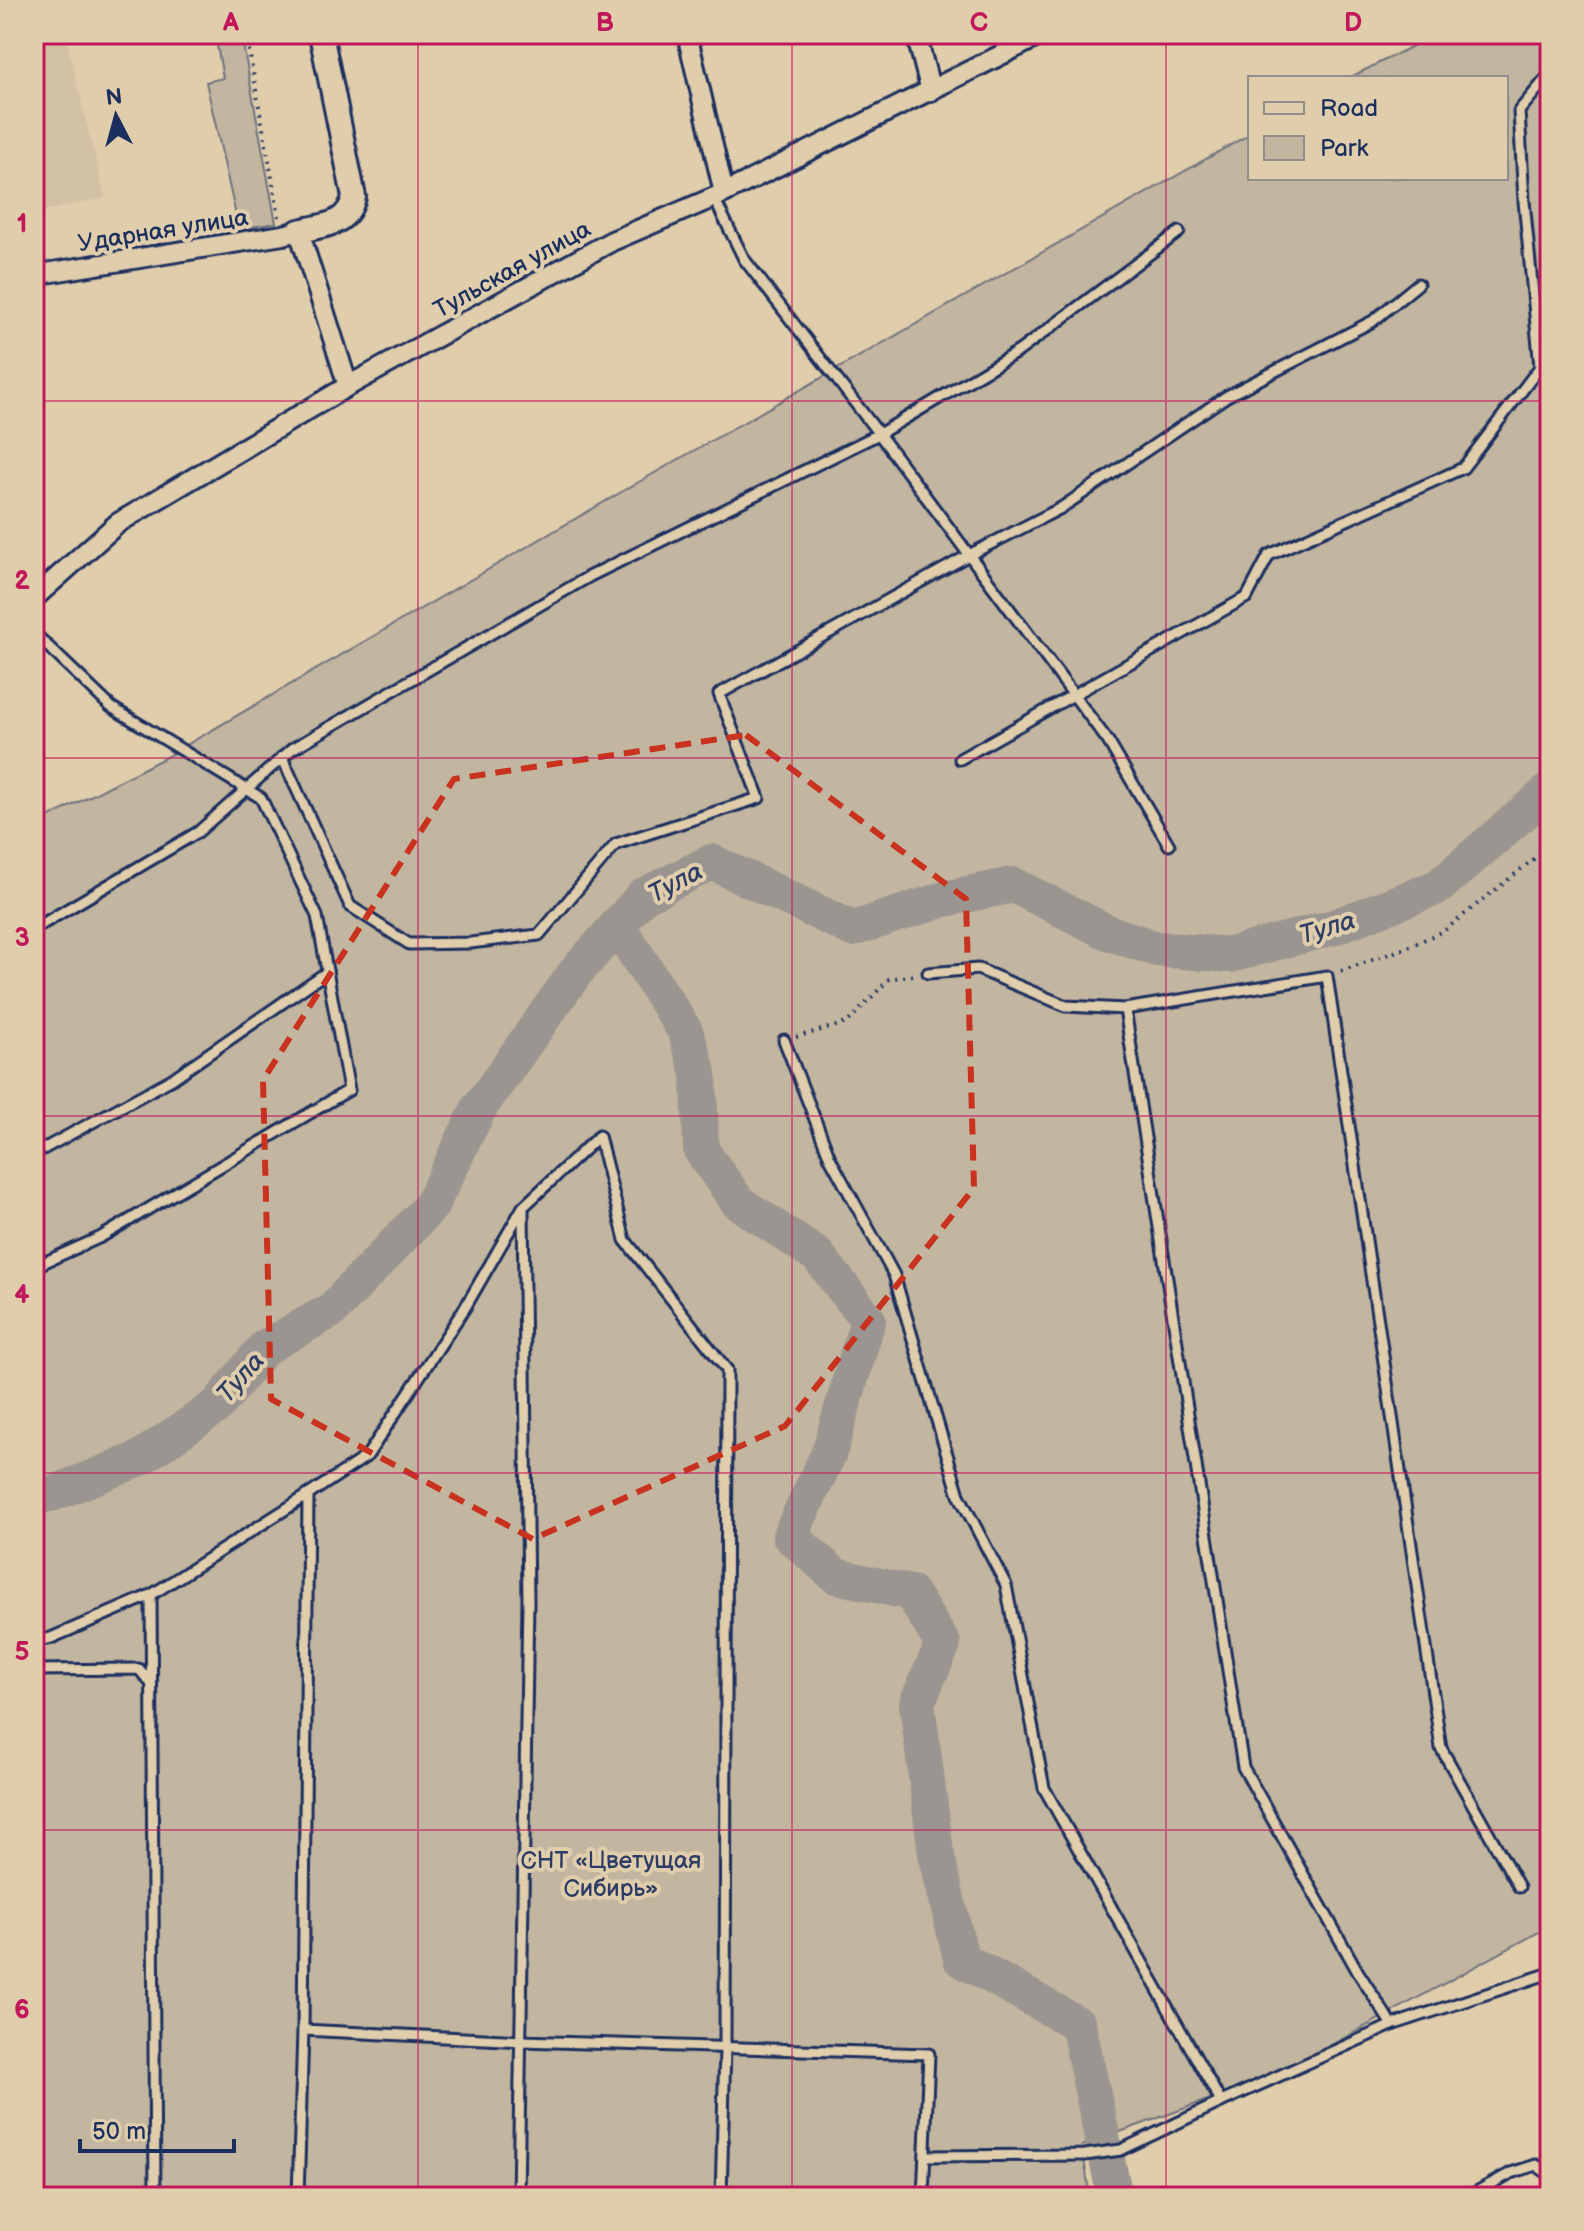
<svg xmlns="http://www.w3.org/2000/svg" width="1584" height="2231" viewBox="0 0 1584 2231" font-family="'Balsamiq Sans',sans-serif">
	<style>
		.built { fill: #d2c1a5 }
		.green { fill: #c3b6a0; stroke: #6f727f; stroke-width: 2 }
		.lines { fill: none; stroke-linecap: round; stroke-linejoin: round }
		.river { stroke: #9a9590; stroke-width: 36 }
		.service-casing { stroke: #1b2f5e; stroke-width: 15 }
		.minor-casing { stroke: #1b2f5e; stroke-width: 24 }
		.tertiary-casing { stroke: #1b2f5e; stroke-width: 28 }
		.path { stroke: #1b2f5e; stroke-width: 4; stroke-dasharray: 2 6; stroke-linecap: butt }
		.service { stroke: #e0cdab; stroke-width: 9 }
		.minor { stroke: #e0cdab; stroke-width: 18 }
		.tertiary { stroke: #e0cdab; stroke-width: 22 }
		.marked { fill: none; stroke: #c8321e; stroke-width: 6; stroke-dasharray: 16 10; stroke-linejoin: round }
		.grid { fill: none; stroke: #c2185b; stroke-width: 2; stroke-opacity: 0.55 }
		.labels { text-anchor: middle; stroke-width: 8; stroke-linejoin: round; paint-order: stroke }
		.street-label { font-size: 24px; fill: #1b2f5e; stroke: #e0cdab }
		.park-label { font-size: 24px; fill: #2c3c65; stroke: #e0cdab }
		.water-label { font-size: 26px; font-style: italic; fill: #2e3e66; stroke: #e0cdab }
		.neatline { fill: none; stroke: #c2185b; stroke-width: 3 }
		.grid-label { font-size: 26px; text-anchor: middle; font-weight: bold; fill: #c2185b }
	</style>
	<rect width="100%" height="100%" fill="#e0cdab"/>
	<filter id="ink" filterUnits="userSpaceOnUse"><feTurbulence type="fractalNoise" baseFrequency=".0125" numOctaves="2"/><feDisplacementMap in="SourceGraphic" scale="16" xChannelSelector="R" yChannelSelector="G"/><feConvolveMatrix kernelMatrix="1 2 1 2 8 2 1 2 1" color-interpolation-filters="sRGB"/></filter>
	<g filter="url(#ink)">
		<polygon class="built" points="34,34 65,34 105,198 34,213"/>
		<g class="green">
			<polygon points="215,34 241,34 276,223 239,229 206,82 223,78"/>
			<polygon points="1437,34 1550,34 1550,1926 1278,2074 1082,2146 1090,2197 34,2197 34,825 164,758 630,487 1250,134 1250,178 1506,178 1506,78 1349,78"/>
		</g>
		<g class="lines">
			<g class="river">
				<polyline points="617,925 685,1031 699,1073 701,1150 738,1202 818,1256 868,1320 829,1453 790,1536 836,1576 911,1593 943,1644 917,1703 936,1853 961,1959 1078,2024 1115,2197"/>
				<polyline points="34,1497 54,1493 139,1459 217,1406 264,1348 332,1310 431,1206 479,1108 575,973 643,896 712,862 853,929 944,899 1013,885 1107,932 1157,949 1230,955 1334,927 1438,887 1550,790"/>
			</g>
			<g class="service-casing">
				<g id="service">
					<polyline points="714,198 744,259 879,434 1108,741 1169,845"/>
					<polyline points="34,633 111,707 261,798 317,916 349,1090 101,1237 34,1267"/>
					<polyline points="282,757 350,906 409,944 470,943 539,935 616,844 759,798 719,694 969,555 1061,508 1227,396 1373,321 1418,284"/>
					<polyline points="960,759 1247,597 1269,555 1463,468 1540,367 1524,201 1519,111 1550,74"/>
					<polyline points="34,929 198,832 292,749 590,576 879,434 1019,351 1179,232"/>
					<polyline points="928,973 978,969 1066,1006 1125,1009 1327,976 1441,1748 1519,1887"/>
					<polyline points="1125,1009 1243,1767 1358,1972 1392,2025"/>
					<polyline points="784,1040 830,1158 894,1275 959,1495 1006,1585 1044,1788 1221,2102"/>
					<polyline points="34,1154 172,1079 327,972"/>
					<polyline points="151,1595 155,2197"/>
					<polyline points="34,1642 51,1638 151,1595 308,1495 367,1456 466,1306 523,1207 599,1136 625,1240 727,1370 725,2047 721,2197"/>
					<polyline points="34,1670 139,1669 151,1683"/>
					<polyline points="303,2030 522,2041 929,2054 923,2197"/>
					<polyline points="926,2156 1085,2155 1121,2150 1221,2102 1392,2025 1550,1973"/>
					<polyline points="298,2197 303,2030 308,1495"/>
					<polyline points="518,2197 528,1601 523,1210"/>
					<polyline points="1467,2197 1511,2173 1536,2165 1550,2175"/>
				</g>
			</g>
			<g class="minor-casing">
				<g id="minor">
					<polyline points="687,34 724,193"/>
					<polyline points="916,34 931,91"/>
					<polyline points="34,275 283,235 299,231 348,386"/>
					<polyline points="34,598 118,523 348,386 612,241 724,193 1043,34"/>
				</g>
			</g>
			<g class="tertiary-casing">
				<path id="tertiary" d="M 299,231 C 324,225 347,226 354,197 L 321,34"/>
			</g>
			<g class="path">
				<polyline points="246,34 279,217"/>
				<polyline points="1341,971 1406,948 1445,930 1550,846"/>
				<polyline points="796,1037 847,1023 889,979 913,975"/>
			</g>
			<use href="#service" class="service"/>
			<use href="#minor" class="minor"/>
			<use href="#tertiary" class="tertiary"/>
		</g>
	</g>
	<path class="marked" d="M 746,735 L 966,899 L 974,1188 L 785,1426 L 533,1539 L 271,1399 L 263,1080 L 454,779 Z"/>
	<path class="grid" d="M 418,34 L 418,2197M 792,34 L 792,2197M 1166,34 L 1166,2197M 34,401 L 1550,401M 34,758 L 1550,758M 34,1116 L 1550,1116M 34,1473 L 1550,1473M 34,1830 L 1550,1830"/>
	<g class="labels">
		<g class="street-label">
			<text transform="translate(163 230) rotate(-9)" y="8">Ударная улица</text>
			<text transform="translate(512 269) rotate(-29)" y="8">Тульская улица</text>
		</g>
		<g class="park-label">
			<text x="611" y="1868">СНТ «Цветущая<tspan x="611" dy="28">Сибирь»</tspan></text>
		</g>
		<g class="water-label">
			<text transform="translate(675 882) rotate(-28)" y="9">Тула</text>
			<text transform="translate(1327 927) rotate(-17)" y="9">Тула</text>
			<text transform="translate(240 1377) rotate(-49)" y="9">Тула</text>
		</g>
	</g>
	<rect width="1584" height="2231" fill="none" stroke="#e0cdab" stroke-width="88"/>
	<rect x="1248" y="76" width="260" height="104" fill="#e0cdab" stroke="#918e8c" stroke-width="2"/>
	<rect x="1264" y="102" width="40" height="12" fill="#e0cdab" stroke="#918e8c" stroke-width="2"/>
	<text x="1320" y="116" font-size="24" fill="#1b2f5e">Road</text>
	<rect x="1264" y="136" width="40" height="24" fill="#c3b6a0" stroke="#918e8c" stroke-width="2"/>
	<text x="1320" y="156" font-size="24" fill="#1b2f5e">Park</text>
	<g transform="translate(116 116) rotate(354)" stroke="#e0cdab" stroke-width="6" paint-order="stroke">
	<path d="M0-6L14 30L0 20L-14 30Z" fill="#1b2f5e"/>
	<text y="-12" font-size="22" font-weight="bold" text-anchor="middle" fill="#1b2f5e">N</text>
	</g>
	<path d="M80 2139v12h154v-12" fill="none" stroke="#1b2f5e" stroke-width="4"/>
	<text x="92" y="2139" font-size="24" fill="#1b2f5e" stroke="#e0cdab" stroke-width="6" paint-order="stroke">50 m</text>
	<rect x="44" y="44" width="1496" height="2143" class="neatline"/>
	<g class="grid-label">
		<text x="231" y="31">A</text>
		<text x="605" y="31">B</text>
		<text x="979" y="31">C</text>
		<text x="1353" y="31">D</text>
		<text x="22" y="232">1</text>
		<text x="22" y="589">2</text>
		<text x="22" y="946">3</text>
		<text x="22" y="1303">4</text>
		<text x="22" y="1660">5</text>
		<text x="22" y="2018">6</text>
	</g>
</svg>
